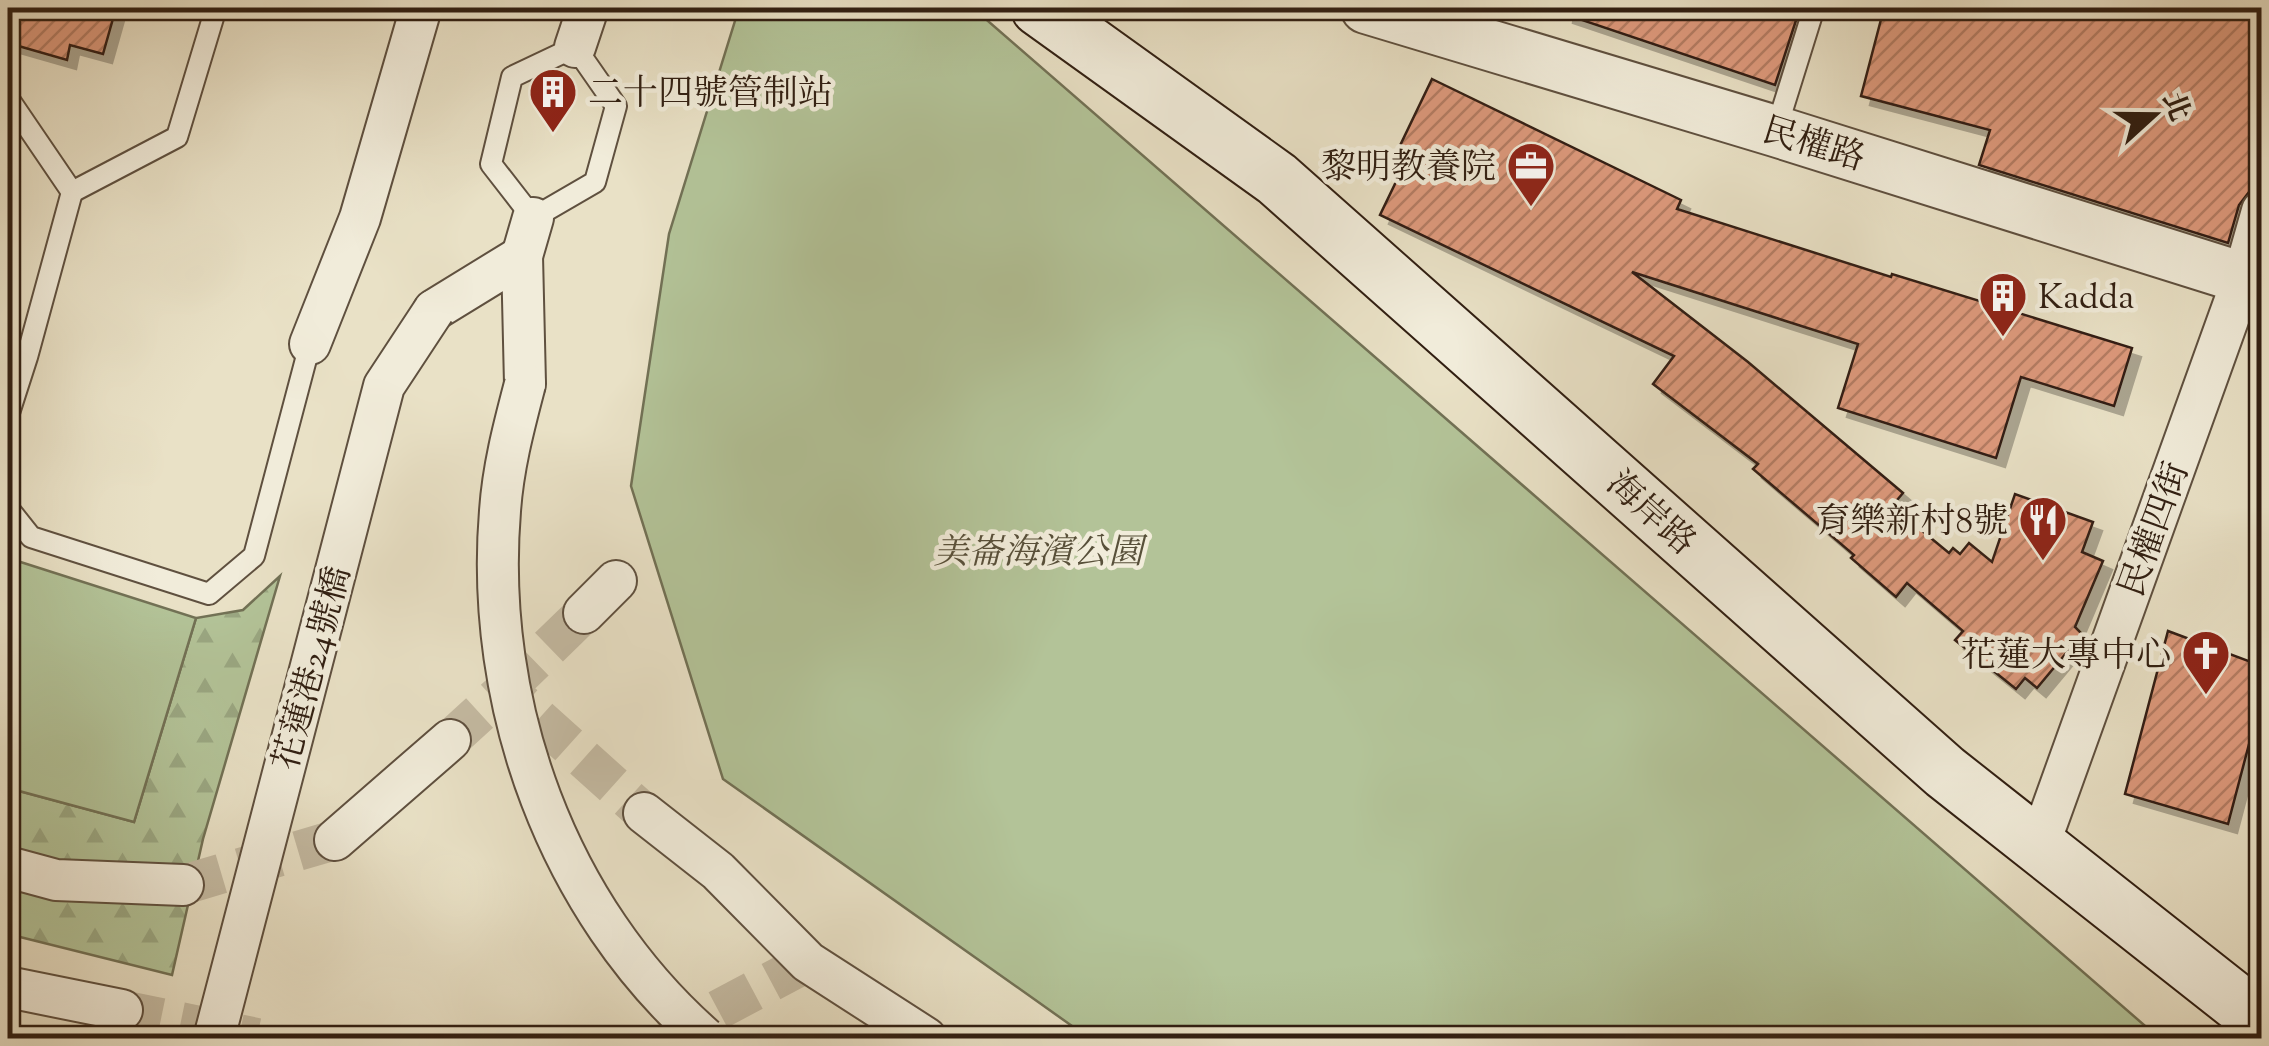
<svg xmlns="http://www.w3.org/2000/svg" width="2269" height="1046" viewBox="0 0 2269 1046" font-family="'Sorts Mill Goudy','Noto Serif TC',serif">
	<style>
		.forest { fill: url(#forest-firs); stroke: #727155; stroke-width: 2.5 }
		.park { fill: #b3c398; stroke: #727155; stroke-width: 2.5 }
		.building { fill: url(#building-hatch); stroke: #311f12; stroke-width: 2.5; filter: url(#shadow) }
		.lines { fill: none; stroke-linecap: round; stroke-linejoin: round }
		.minor-tunnel { stroke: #c4baa2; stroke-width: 40; stroke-dasharray: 40 20; stroke-linecap: butt }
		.service-casing { stroke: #5f503f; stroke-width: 24 }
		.minor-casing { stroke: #5f503f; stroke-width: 44 }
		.tertiary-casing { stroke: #5f503f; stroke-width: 54 }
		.secondary-casing { stroke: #311f12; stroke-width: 59 }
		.service { stroke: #f1ecda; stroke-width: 20 }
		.minor { stroke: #f1ecda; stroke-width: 40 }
		.tertiary { stroke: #f1ecda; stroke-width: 50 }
		.secondary { stroke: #f1ecda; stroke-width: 55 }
		.minor-bridge-casing { stroke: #5f503f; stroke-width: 44; stroke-linecap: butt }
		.minor-bridge { stroke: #f1ecda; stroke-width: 40 }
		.labels { text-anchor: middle; stroke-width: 9; stroke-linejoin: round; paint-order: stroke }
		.poi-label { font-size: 35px; fill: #311f12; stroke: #f1ecda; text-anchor: end }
		.street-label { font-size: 35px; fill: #311f12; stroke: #f1ecda }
		.park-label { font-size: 35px; font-style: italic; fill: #58503a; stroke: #f1ecda }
	</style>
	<defs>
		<pattern id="forest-firs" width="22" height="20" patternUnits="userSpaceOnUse" patternTransform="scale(2.5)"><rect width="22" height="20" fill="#b3c398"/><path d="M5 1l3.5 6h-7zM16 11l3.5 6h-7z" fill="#9aa782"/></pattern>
		<pattern id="building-hatch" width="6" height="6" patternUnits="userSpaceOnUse" patternTransform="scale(2.5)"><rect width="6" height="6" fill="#dd997b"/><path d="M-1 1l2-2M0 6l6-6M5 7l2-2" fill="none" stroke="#b47c63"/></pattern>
		<filter id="shadow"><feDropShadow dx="9" dy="9" stdDeviation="0" flood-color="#0004"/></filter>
	</defs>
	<rect width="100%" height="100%" fill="#e9e1c6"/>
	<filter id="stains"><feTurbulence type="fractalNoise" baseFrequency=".002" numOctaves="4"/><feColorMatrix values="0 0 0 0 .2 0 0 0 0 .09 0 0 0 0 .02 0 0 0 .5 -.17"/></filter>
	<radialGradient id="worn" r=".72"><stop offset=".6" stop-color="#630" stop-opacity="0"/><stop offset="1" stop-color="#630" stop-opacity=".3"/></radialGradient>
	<polygon class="forest" points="280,576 203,839 172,975 8,934 8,788 134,822 196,618 243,610"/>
	<g class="park">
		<polygon points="739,8 973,8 2159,1038 1089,1038 723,779 631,486 669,234"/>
		<polygon points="8,558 196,618 134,822 8,788"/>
	</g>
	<g class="building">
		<polygon points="8,8 116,8 103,54 70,45 67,60 8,43"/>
		<polygon points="1565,8 1800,8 1775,85 1564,14"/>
		<polygon points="1884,8 2262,8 2262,144 2249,192 2239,205 2228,243 1979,165 1990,130 1861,96"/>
		<polygon points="1432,79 1681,200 1677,209 1891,277 1892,274 2132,348 2114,406 2021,377 1996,458 1838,408 1858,344 1632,272 1748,362 1903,493 1892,506 1949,553 1953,548 1960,554 1969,543 1992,562 2015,494 2093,522 2082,552 2103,561 2075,627 2082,634 2037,688 2025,678 2016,689 1955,640 1963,631 1907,583 1896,597 1851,558 1854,555 1753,469 1758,464 1653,384 1674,356 1380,215 1406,161 1395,156"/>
		<polygon points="2168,631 2262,666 2262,729 2253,729 2228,824 2125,794"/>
	</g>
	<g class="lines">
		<g class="minor-tunnel">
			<polyline points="506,689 584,613"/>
			<polyline points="450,740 506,689 644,813"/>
			<polyline points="183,885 335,840"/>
			<polyline points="122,1010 257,1038"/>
			<polyline points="665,1038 808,962"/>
		</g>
		<g class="service-casing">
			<g id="service">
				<polygon points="575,47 616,106 595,182 533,218 491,164 512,77"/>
				<polyline points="8,98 72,192 27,357 8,416"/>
				<polyline points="1776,130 1814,8"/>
				<polyline points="72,192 177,137 216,8"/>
				<polyline points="8,508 31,537 209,594 254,556 310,344"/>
			</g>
		</g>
		<g class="minor-casing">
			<g id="minor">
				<polyline points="575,47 588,8"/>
				<polyline points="522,256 533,218"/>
				<polyline points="434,310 522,256 525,384"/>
				<polyline points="310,344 360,218 421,8"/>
				<polyline points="584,613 616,581"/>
				<polyline points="644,813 718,871 808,962 926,1038"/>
				<polyline points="335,840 450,740"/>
				<polyline points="2039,845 2243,278 2262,211"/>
				<polyline points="8,867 56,880 183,885"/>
				<polyline points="8,987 122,1010"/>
			</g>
		</g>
		<g class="tertiary-casing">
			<polyline id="tertiary" points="1366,8 1775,131 2262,284"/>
		</g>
		<g class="secondary-casing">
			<polyline id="secondary" points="1039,8 1277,179 1945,772 2262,1022"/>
		</g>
		<use href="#service" class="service"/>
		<use href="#minor" class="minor"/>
		<use href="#tertiary" class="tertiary"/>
		<use href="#secondary" class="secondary"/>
		<g class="minor-bridge-casing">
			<g id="minor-bridge">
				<path d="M 525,384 C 514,426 503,467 500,511 C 484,705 557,908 705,1038"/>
				<polyline points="214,1038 384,386 434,310"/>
			</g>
		</g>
		<use href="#minor-bridge" class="minor-bridge"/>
	</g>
	<defs>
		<g id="building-pin" transform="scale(2.5)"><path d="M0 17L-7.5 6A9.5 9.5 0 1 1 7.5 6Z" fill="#8f2418" stroke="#f1ecda"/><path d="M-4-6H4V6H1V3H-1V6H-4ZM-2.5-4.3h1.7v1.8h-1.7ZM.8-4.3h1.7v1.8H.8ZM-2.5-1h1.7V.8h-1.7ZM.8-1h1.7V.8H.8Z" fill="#fff"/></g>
		<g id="office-pin" transform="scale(2.5)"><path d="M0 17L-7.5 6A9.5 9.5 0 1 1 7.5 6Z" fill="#8f2418" stroke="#f1ecda"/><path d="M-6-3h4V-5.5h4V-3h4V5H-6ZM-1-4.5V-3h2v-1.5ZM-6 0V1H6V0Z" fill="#fff"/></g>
		<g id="restaurant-pin" transform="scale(2.5)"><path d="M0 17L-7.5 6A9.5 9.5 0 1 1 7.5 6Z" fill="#8f2418" stroke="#f1ecda"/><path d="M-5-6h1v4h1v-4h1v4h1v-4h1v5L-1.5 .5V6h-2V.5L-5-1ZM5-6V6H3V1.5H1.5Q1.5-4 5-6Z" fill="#fff"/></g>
		<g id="church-pin" transform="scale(2.5)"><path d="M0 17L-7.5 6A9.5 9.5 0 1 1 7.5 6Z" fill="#8f2418" stroke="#f1ecda"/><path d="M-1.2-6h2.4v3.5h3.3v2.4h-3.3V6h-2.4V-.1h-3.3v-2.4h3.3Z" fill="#fff"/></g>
	</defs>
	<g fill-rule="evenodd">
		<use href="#building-pin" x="553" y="92"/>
		<use href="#office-pin" x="1531" y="166"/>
		<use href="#building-pin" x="2003" y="296"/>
		<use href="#restaurant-pin" x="2043" y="520"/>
		<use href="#church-pin" x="2206" y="654"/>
	</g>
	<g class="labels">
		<g class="poi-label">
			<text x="588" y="104" text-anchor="start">二十四號管制站</text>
			<text x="1496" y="178">黎明教養院</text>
			<text x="2038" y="308" text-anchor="start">Kadda</text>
			<text x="2008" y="532">育樂新村8號</text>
			<text x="2171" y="666">花蓮大專中心</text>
		</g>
		<g class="street-label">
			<text transform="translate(1814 143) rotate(17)" y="12">民權路</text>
			<text transform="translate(1652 512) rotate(42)" y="12">海岸路</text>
			<text transform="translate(2153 529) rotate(-70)" y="12">民權四街</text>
			<text transform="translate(311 668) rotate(-75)" y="12">花蓮港24號橋</text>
		</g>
		<g class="park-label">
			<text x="1038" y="563">美崙海濱公園</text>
		</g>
	</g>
	<rect width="2269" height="1046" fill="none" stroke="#e9e1c6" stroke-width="40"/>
	<rect x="10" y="10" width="2249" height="1026" fill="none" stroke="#311f12" stroke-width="5"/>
	<rect x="20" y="20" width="2229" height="1006" fill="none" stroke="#311f12" stroke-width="2.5"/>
	<g transform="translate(2154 115) rotate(69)" stroke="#f1ecda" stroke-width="8" paint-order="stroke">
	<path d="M0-8L18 38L0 25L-18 38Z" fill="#311f12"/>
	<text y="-15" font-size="28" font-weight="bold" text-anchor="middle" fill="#311f12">北</text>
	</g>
	<rect width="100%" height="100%" filter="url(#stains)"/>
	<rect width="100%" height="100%" fill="url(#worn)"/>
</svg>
